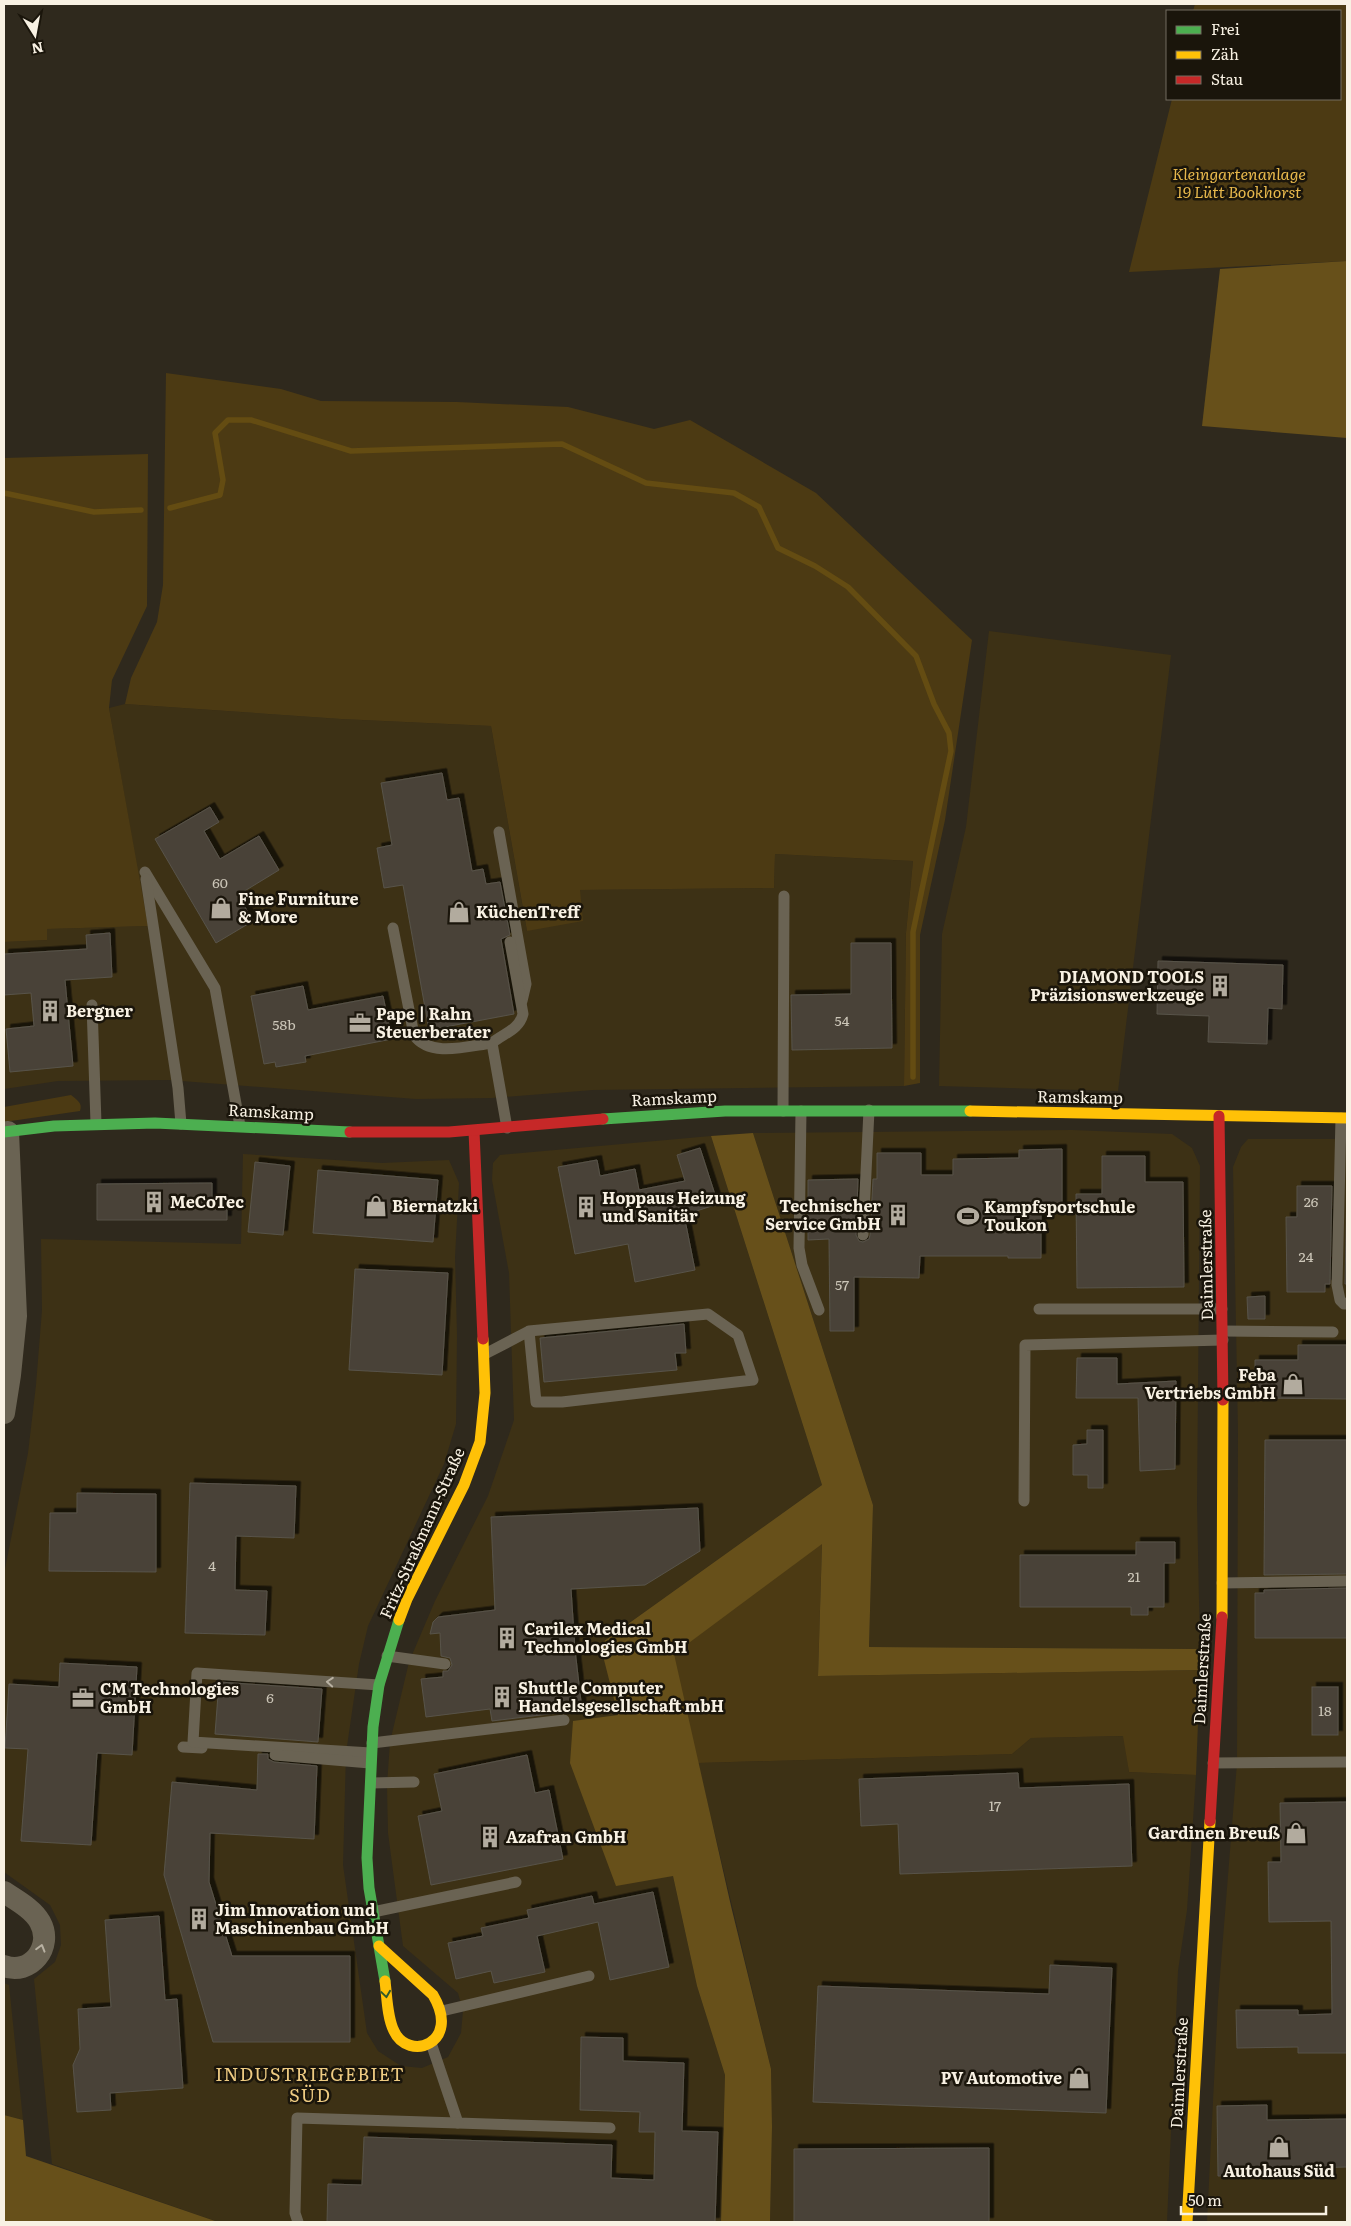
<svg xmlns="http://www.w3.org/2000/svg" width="1351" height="2226" font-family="Literata,serif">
  <defs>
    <filter id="shadow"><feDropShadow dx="4.5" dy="-4.5" stdDeviation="0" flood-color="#0009"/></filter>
  </defs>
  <rect width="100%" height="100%" fill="#2f291d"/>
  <g fill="#3d3115">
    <path d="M989,631l182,24 -53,436 -179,-5 3,-152 24,-107z"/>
    <path d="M125,704l216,15 150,7 36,205 53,-41 194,-2 1,-34 138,7 -7,72 -2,153 -311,4 -101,8 -76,1 -247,-19 -111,1 -54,8v-147l43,-2 -1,-11 101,-3 -38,-218z"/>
    <path d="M1072,1130l100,4 20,14 8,18 -3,337 3,146 -331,-2 4,-142 -120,-372z"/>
    <path d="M711,1136l111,349 -222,159 73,232 24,110 28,89 -4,147h-503l-166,-58 -18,-185 21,-17 6,-17 -1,-20 -10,-20 -46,-33v-298l24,-121 8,-68 6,-75 -1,-71 200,5 2,-90 139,9 67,-3 10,23 -4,74 2,78 -1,89 -12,40 -76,162 -9,38 -13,89 -3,112 24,168 11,18 23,15 21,2 26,-11 13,-24 2,-22 -5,-18 -55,-47 -15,-113 -1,-48 3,-43 19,-80 26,-61 53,-105 26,-76 -5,-147 -17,-93 1,-17 7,-8z"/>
    <path d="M1248,1139h99v1083h-140l11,-221 19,-238 1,-331 -5,-265 8,-20z"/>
    <path d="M1124,1736l5,36 67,3 -9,135 -9,61 -11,251h-397l2,-95 -1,-58 -73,-306 314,-9 19,-16z"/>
    <path d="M4,1983l5,2 14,135 -19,-5z"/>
  </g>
  <g fill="#4c3a13">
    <path d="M1195,4h152v257l-218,11 43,-173h168v-88h-147z"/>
    <path d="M166,373l115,16 40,12 136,1 111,5 86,22 36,-9 126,73 156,147 -27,180 -25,115v148l-16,3 2,-153 7,-72 -138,-7 -1,34 -194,2 3,31 -56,10 -36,-205 -150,-7 -216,-15 6,-26 26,-56 6,-37z"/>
    <path d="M148,454l-1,152 -35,74 -3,28 39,218 -101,3v11l-43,2v-484z"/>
    <path d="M71,1095c6,5 12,8 9,16l-76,11v-15z"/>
    <path d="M822,1543l-4,133 382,-6 -4,105 -67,-3 -6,-36 -92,2 -19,16 -314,9 -25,-109z"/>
  </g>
  <g fill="#67501a">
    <path d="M1347,261v177l-145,-12 18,-157z"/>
    <path d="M753,1133l120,372 -4,142 331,2v21l-382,6 4,-132 -148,110 57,252 40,163 1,58 -2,95h-49l4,-147 -28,-89 -24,-110 -57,10 -46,-123 3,-42 45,-6 -18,-71 222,-159 -111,-349z"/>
    <path d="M4,2115l19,5 3,36 192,66h-214z"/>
  </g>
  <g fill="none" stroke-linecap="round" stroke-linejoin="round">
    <g stroke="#644c12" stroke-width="5.5">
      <path d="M4,493l90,19 47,-2"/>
      <path d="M170,508l50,-13 3,-15 -8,-47 13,-13h23l100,31 211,-7 84,39 88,10 25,14 19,41 37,18 33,21 68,69 18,48 15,29 2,18 -38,181v145"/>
    </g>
  </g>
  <g fill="#494339" stroke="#585349" filter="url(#shadow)">
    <path d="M442,773l5,27 12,-2 13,73 11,-2 3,15 14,-2 10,53 -9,4 13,75 -85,16 -26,-145 -19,3 -7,-40 15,-3 -11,-62z"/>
    <path d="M210,807l9,15 -15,9 16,28 39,-23 20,34 -41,25 15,26 -37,22 -61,-104z"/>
    <path d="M110,933l2,44 -47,3 8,86 -63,6 -4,-43 28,-3 -3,-33 -27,2v-41l83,-5 -1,-14z"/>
    <path d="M851,943h40l1,105 -100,2 -1,-55 60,-1z"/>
    <path d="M1158,961l125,4 -1,44 -14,-1 -1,36 -59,-2 1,-26 -52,-2z"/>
    <path d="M303,986l5,24 75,-14 9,43 -87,17 1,6 -30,5 -1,-5 -11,2 -13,-68z"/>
    <path d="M700,1148l18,56 -34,11 11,55 -60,12 -7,-38 -53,10 -17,-87 39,-7 3,16 35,-7 4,21 46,-9 -8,-26z"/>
    <path d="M1062,1149v59h-21v50h-33v-2h-88l-1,22 -65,-1v54h-24l-1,-92 -21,1v-60l50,-1 -2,56 3,6 4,1 6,-3 1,-4 3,-56h4v-26h44v22h32v-16l66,-1v-8z"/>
    <path d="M1102,1156h43v26h38l1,105 -107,1 -1,-94h26z"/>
    <path d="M255,1162l35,4 -7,69 -35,-3z"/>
    <path d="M318,1170l120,10 -5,62 -120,-9z"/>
    <path d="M212,1183v22h15v15h-130v-36z"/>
    <path d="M1297,1186h35l-2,98h-5v8h-38l-1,-75h11z"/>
    <path d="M1347,1186v98h-2z"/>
    <path d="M355,1269l93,4 -6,102 -93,-5z"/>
    <path d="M1265,1296v23h-17l-1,-22z"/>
    <path d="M684,1324l2,29h-11l2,17 -133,12 -4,-44z"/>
    <path d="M1298,1345h49v54l-92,-1v-38h43z"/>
    <path d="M1077,1358h40v26l59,-3 -1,88 -35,2 -2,-73h-62z"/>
    <path d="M1087,1430h16v58h-15v-13h-15v-30l14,-1z"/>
    <path d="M1265,1440h82v134l-83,1z"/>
    <path d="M190,1483l106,3 -2,52 -58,-2 -1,54 32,1 -2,44 -80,-2z"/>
    <path d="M77,1493l79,1v78l-107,-1 1,-58h27z"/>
    <path d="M698,1508l2,43 -55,34 -74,4 4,61 7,60 -90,11 -2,-12 -64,8 -5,-38 22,-2v-6h5l4,-6 -2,-7 -9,-2 -1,-23 -10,1 3,-12 5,-5 57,-7 -4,-93z"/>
    <path d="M1136,1542h39v21h-11v44h-16v8h-17v-8h-111v-52h116z"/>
    <path d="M1347,1588v50h-92v-45h9v-3z"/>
    <path d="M60,1663l77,4 -5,88 -35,-2 -6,92 -70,-4 7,-92 -23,-1 4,-64 50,3z"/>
    <path d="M219,1682l103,7 -4,53 -103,-8z"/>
    <rect x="1312" y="1687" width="26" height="48"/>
    <path d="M258,1754h10v5l6,3 43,4 -3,73 -104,-6 -1,49 23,74h118v86h-137l-49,-167 8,-93 85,8z"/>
    <path d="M527,1755l8,38 14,-3 14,69 -132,26 -13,-69 24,-5 -8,-37z"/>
    <path d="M1018,1773l1,15 110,-4 3,82 -232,8 -2,-50 -37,2 -2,-47z"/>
    <path d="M1347,1802v251h-49v-6l-61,1 -1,-38h62v5l34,-1 -1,-93 -62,1 -1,-60h13l-1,-59z"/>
    <path d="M653,1892l16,75 -59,13 -12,-58 -61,14 8,36 -51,11 -3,-12 -35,8 -8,-36 35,-7 -2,-8 48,-10 -2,-8 65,-14 2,8z"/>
    <path d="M159,1916l6,84 12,-1 6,89 -73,5 1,17 -34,2 -4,-47 7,-16 -2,-40 33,-2 -6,-87z"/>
    <path d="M1050,1965l62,3 -6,145 -293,-11 5,-116 231,8z"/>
    <path d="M581,2037l42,1v23l61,2 -2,68 36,1 -3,90h-388l1,-38 34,1 2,-48 248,8 -1,33 43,2 1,-48h-16l1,-20 -60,-2z"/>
    <path d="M1267,2105v15l80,-1v48l-79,2v7h-50l-1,-70z"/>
    <path d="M989,2148v74h-195v-73z"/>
  </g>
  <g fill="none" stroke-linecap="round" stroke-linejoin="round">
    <g stroke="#6a6353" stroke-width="11">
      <path d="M499,832l27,152 -4,17"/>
      <path d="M145,872l70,116 25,138"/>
      <path d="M146,879l32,209 3,36"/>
      <path d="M393,928l21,107c16,23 54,11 78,8"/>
      <path d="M92,1005l4,118"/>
      <path d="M783,1111l1,-215"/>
      <path d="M801,1111l-2,137 3,17 17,45"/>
      <path d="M1341,1118l-4,167 3,15 4,4h3"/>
      <path d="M507,1128l-15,-85c12,-10 27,-13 31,-29l-13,-72"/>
      <path d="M863,1235l6,-125"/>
      <path d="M1039,1309h183"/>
      <path d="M1223,1331l110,1"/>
      <path d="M485,1354l44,-23 179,-17 30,21 15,45 -191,22h-26l-7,-71"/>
      <path d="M1024,1501l1,-156 198,-5"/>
      <path d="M1222,1583l125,-2"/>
      <path d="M387,1656l58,8"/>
      <path d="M372,1743l192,-23"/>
      <path d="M183,1747l19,1"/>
      <path d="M371,1753l-178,-11 4,-69 182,12"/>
      <path d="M275,1755l95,8"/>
      <path d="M1213,1763l134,-1"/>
      <path d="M371,1783l43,-1"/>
      <path d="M373,1912l143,-30"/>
      <path d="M442,2011l147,-35"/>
      <path d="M431,2043l27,80 152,5"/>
      <path d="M298,2222l-3,-9 2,-95 161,5"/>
    </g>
    <g stroke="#6a6353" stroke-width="22">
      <path d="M4,1413l6,-38 6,-59 -8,-184"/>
      <path d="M4,1892c12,8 29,17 36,30 14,25 -10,54 -36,44"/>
    </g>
    <g stroke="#4caf50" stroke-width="11">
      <path d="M603,1119l122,-8h245"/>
      <path d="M4,1132l50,-6 101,-3 195,9"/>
      <path d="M385,1981l-16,-93 -2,-30 6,-131 6,-42 20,-65"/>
    </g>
    <g stroke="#ffc107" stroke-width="11">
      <path d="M970,1111l377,7"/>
      <path d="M1222,1617l1,-217"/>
      <path d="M399,1620l8,-21 57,-114 16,-43 5,-49 -2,-54"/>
      <path d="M379,1946l54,49c29,49 -25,67 -39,36 -7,-14 -7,-35 -9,-50"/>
      <path d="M1187,2222l23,-401"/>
    </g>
    <g stroke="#c62828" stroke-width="11">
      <path d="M1219,1116l4,284"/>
      <path d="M474,1131l9,208"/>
      <path d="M350,1132h99l154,-13"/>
      <path d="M1210,1821l12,-204"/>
    </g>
  </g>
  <defs><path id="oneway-chevron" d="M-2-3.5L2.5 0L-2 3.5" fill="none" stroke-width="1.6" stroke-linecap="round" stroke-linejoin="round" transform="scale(1.25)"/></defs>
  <g stroke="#b8b1a2">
    <use href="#oneway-chevron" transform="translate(330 1682) rotate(-176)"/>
    <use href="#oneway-chevron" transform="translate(41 1948) rotate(-74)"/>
  </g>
  <use stroke="#305a2a" href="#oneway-chevron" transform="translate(386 1994) rotate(82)"/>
  <defs>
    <g id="shop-bare" transform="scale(1.725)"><path d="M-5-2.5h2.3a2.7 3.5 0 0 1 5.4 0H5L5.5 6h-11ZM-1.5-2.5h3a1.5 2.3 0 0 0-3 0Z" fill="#b2ab9e" stroke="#1a150b" stroke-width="2.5" paint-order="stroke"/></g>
    <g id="building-bare" transform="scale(1.725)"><path d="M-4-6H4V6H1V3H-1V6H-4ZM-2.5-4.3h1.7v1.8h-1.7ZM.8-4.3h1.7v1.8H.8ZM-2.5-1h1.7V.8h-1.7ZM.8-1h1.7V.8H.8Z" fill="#b2ab9e" stroke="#1a150b" stroke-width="2.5" paint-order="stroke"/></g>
    <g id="office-bare" transform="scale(1.725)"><path d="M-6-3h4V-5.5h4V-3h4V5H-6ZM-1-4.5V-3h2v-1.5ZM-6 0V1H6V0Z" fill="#b2ab9e" stroke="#1a150b" stroke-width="2.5" paint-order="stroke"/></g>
    <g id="stadium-bare" transform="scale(1.725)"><path d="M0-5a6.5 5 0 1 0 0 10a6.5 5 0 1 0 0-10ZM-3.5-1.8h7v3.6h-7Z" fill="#b2ab9e" stroke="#1a150b" stroke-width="2.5" paint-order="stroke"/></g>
  </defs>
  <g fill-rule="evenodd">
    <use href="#shop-bare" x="221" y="908"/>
    <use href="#shop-bare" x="459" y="912"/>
    <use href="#building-bare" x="1220" y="986"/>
    <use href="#building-bare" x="50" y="1011"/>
    <use href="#office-bare" x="360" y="1023"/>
    <use href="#building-bare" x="154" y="1202"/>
    <use href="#shop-bare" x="376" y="1206"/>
    <use href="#building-bare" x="586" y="1207"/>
    <use href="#building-bare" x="898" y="1215"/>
    <use href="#stadium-bare" x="968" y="1216"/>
    <use href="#shop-bare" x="1293" y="1384"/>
    <use href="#building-bare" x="507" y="1638"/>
    <use href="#building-bare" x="502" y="1697"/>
    <use href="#office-bare" x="83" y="1698"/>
    <use href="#shop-bare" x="1296" y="1833"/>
    <use href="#building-bare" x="490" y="1837"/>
    <use href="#building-bare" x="199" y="1919"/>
    <use href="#shop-bare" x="1079" y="2078"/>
    <use href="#shop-bare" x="1279" y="2147"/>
  </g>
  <g text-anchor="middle" stroke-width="5" stroke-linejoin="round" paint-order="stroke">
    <g font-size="14" fill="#ccc6b8">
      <text x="220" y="888">60</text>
      <text x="842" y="1026">54</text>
      <text x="284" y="1030">58b</text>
      <text x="1311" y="1207">26</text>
      <text x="1306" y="1262">24</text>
      <text x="842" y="1290">57</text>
      <text x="212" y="1571">4</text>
      <text x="1134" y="1582">21</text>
      <text x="270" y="1703">6</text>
      <text x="1325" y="1716">18</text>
      <text x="995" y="1811">17</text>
    </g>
    <g font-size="16" font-style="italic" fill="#e7b84c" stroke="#1a150b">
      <text x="1239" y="180">Kleingartenanlage<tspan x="1239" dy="18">19 Lütt Bookhorst</tspan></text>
    </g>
    <g font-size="16" font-weight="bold" fill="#f8f1e3" stroke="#1a150b" text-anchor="start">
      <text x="238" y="905">Fine Furniture<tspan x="238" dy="18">&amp; More</tspan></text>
      <text x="476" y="918">KüchenTreff</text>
      <text x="1204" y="983" text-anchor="end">DIAMOND TOOLS<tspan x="1204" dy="18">Präzisionswerkzeuge</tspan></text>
      <text x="66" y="1017">Bergner</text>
      <text x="376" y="1020">Pape | Rahn<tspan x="376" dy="18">Steuerberater</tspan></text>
      <text x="602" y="1204">Hoppaus Heizung<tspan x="602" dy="18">und Sanitär</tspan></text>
      <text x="170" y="1208">MeCoTec</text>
      <text x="392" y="1212">Biernatzki</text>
      <text x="881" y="1212" text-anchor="end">Technischer<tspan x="881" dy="18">Service GmbH</tspan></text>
      <text x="984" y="1213">Kampfsportschule<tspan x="984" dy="18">Toukon</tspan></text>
      <text x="1276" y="1381" text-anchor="end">Feba<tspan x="1276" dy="18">Vertriebs GmbH</tspan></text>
      <text x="524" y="1635">Carilex Medical<tspan x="524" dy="18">Technologies GmbH</tspan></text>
      <text x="518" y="1694">Shuttle Computer<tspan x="518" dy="18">Handelsgesellschaft mbH</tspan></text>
      <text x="100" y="1695">CM Technologies<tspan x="100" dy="18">GmbH</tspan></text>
      <text x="1280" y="1839" text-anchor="end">Gardinen Breuß</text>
      <text x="506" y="1843">Azafran GmbH</text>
      <text x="215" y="1916">Jim Innovation und<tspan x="215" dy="18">Maschinenbau GmbH</tspan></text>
      <text x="1062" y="2084" text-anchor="end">PV Automotive</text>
      <text x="1279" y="2177" text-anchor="middle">Autohaus Süd</text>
    </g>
    <g font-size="16" fill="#f8f1e3" stroke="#1a150b">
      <text transform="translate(1080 1097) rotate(1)" y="6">Ramskamp</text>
      <text transform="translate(674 1098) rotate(-3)" y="6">Ramskamp</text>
      <text transform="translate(271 1112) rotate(3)" y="6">Ramskamp</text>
      <text transform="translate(1206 1265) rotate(-91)" y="6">Daimlerstraße</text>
      <text transform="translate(422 1533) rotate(-66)" y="6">Fritz-Straßmann-Straße</text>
      <text transform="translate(1202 1669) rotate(-87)" y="6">Daimlerstraße</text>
      <text transform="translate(1179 2073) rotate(-87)" y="6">Daimlerstraße</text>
    </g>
    <g font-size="18" letter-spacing="1" fill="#eecb82" stroke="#1a150b">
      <text x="310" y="2081">INDUSTRIEGEBIET<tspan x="310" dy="21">SÜD</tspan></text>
    </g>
  </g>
  <rect width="1351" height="2226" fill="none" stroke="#f8f1e3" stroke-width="10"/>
  <rect x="1166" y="10" width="175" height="90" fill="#1a150b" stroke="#736d61"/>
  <rect x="1176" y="26" width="25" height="8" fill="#4caf50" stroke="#736d61"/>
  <text x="1211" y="35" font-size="15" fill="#f8f1e3">Frei</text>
  <rect x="1176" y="51" width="25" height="8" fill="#ffc107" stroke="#736d61"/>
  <text x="1211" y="60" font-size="15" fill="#f8f1e3">Zäh</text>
  <rect x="1176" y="76" width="25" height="8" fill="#c62828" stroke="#736d61"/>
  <text x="1211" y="85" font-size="15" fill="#f8f1e3">Stau</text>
  <g transform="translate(35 35) rotate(169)" stroke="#1a150b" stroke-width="4" paint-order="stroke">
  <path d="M0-4L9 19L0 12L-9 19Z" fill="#f8f1e3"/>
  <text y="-8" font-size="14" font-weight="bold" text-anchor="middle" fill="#f8f1e3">N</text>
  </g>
  <path d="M1181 2206v8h145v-8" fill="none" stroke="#f8f1e3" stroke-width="2.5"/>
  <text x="1188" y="2206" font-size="15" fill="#f8f1e3" stroke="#1a150b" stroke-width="4" paint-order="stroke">50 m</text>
</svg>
